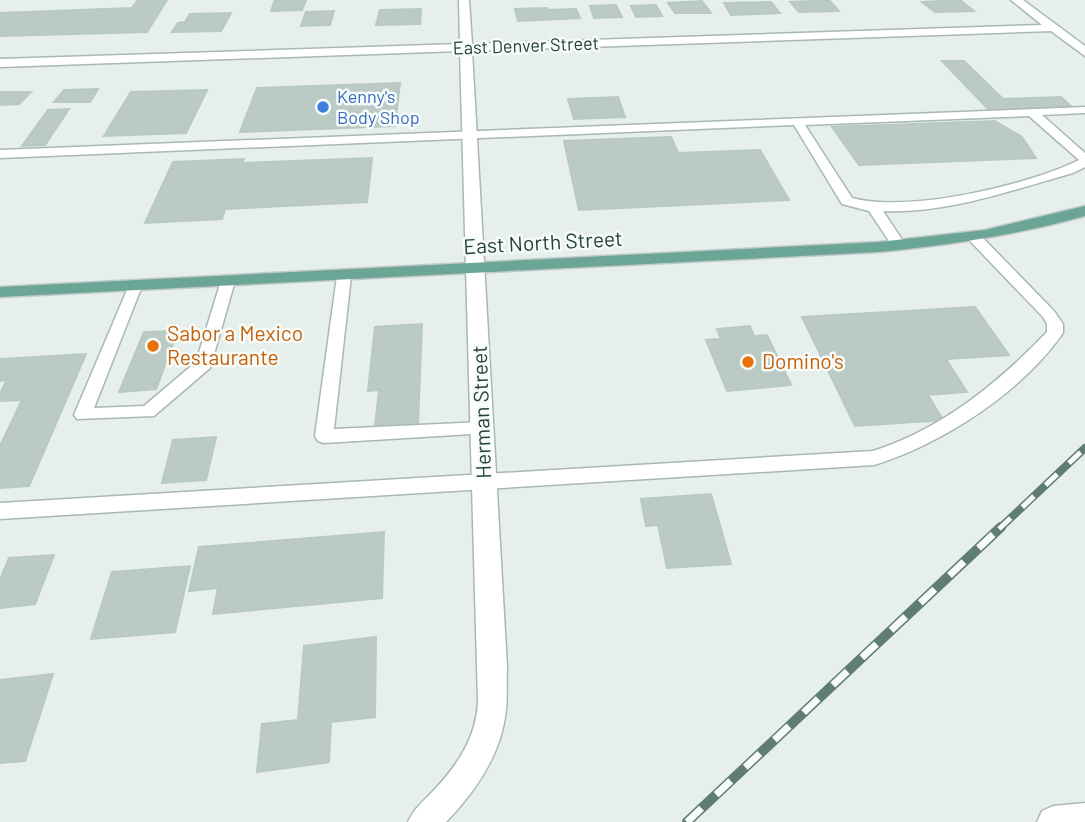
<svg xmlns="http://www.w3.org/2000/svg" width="1085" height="822" font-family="Barlow,sans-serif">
  <rect width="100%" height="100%" fill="#e6efeb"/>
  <g fill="#bbcac4" stroke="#b8c9c2" stroke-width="2">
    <path d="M167,0l-20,32 -147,4v-23l132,-5 5,-7z"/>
    <path d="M275,0h31l-4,10 -31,1z"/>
    <path d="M829,0l10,11 -40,1 -9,-10z"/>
    <path d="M960,0l14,11 -39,1 -13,-10z"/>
    <path d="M702,1l9,12h-36l-7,-10z"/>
    <path d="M771,2l9,11 -49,2 -7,-12z"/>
    <path d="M616,5l6,12 -28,1 -4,-12z"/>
    <path d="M656,5l6,11 -26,1 -5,-11z"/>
    <path d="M547,8v2l29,-1 4,9 -62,3 -3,-12z"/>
    <path d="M421,9l-1,15 -44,1 4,-15z"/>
    <path d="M334,11l-4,14 -29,1 5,-14z"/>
    <path d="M231,13l-10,18 -49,1 6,-9 7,-1 5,-8z"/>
    <path d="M942,61h22l39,38 58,-2 13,12 -84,2z"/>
    <path d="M400,83l-5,43 -155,6 17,-44z"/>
    <path d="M98,89l-8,13h-36l10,-12z"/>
    <path d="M207,90l-21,43 -82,3 27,-44z"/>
    <path d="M0,92h31l-12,12 -19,1z"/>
    <path d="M618,97l7,20 -51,2 -6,-20z"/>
    <path d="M69,109l-24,36 -23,1 26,-36z"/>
    <path d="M995,121l27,16 14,21 -177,7 -27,-38z"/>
    <path d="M671,137l7,16 82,-3 29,50 -210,10 -15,-69z"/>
    <path d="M372,158l-5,44 -142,7 -3,10 -77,4 28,-61 71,-3 -2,4z"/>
    <path d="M975,307l34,48 -63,4 21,33 -39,3 15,25 -88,6 -53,-109z"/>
    <path d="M422,324l-4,100 -43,2 4,-36 -11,1 7,-64z"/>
    <path d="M750,326l4,10 13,-1 24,50 -64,6 -21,-51 15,-1 -4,-10z"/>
    <path d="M178,331l-22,58 -37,3 25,-60z"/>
    <path d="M86,354l-57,132 -29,2v-42l22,-46 -22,1v-8l7,-13 -7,1v-22z"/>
    <path d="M216,437l-10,43 -44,3 11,-43z"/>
    <path d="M711,494l20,70 -64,4 -9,-43 -12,1 -5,-27z"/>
    <path d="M384,532l-2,66 -169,16 5,-26 -29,3 10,-44z"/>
    <path d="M54,555l-19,49 -35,4v-28l9,-22z"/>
    <path d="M190,566l-15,66 -84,7 21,-67z"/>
    <path d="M376,637l-1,80 -44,5 -2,40 -72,10 5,-48 36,-4 6,-74z"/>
    <path d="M53,674l-28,87 -25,2v-83z"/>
  </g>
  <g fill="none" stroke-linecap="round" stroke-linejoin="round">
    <g stroke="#a8b8b2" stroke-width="3">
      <g id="service">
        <path d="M1085,107v6l-43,2 43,38v14l-12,6c-61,17 -126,41 -190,38l22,33 -7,4 -5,-1 -24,-36 -27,-7 -48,-79 -794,33v-8zM1029,116l50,44c-53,26 -170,53 -227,38l-47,-73z"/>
        <path d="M975,234l5,1 74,76 9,13v9c-41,59 -121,111 -189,132l-874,54v-16l873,-52c70,-23 124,-67 174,-119v-8l-4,-7 -73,-76v-6z"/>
        <path d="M344,272l7,4 -17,153 148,-7 6,1 3,5 -3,5 -164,10 -6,-2 -3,-5 22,-160z"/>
        <path d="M228,277l7,4 -25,87 -56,48 -77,3 -3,-4 56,-132 5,-1 7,4 -48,122 50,-2 52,-44 25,-81z"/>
      </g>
    </g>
    <g stroke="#a8b8b2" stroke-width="3">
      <g id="minor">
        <path d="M459,0h10l3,44 570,-19 -31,-25h12l62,46v10l-34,-25 -579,20 35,616c-1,17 1,34 -2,50 -6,41 -31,76 -59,105h-38c6,-14 17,-22 28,-34 23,-25 40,-51 42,-86l-18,-651 -460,16v-8l460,-15z"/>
        <path d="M1085,803v19h-48l5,-11 11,-5z"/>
      </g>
    </g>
    <g stroke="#c2cac8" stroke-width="3">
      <path id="primary" d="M1085,206v10c-68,19 -136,29 -206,36l-879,45v-10l879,-45 106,-12z"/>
    </g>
    <use href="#service" fill="#fff" fill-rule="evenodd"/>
    <use href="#minor" fill="#fff" fill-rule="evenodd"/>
    <use href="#primary" fill="#6aa596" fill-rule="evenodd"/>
    <g stroke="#5f7d75" stroke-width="8">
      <path id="rail-far1" d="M999,529l86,-81"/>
    </g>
    <g stroke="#5f7d75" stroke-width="10">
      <path id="rail" d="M687,822l314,-295"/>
    </g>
    <use href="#rail-far1" stroke="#f7fbf9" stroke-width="5" stroke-dasharray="16" stroke-linecap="butt"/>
    <use href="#rail" stroke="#f7fbf9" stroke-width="7" stroke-dasharray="20" stroke-linecap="butt"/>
  </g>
  <circle fill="#3f7fe0" stroke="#f7fbf9" stroke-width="2.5" cx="323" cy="107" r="7"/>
  <g fill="#e8710a" stroke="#f7fbf9" stroke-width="2.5">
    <circle cx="153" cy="346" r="7"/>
    <circle cx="748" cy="362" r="7"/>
  </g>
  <g text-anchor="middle" stroke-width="5" stroke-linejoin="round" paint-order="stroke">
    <g font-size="18" fill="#24423a" stroke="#f7fbf9">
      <text transform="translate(526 46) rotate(-2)" y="6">East Denver Street</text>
    </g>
    <g font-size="18" fill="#366cbe" stroke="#f7fbf9" text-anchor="start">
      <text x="337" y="103">Kenny's<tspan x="337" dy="21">Body Shop</tspan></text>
    </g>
    <g font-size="21" fill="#24423a" stroke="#f7fbf9">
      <text transform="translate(543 243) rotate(-3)" y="7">East North Street</text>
      <text transform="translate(482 412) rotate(-92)" y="7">Herman Street</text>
    </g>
    <g font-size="21" fill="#c56008" stroke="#f7fbf9" text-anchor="start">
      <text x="167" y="341">Sabor a Mexico<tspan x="167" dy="24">Restaurante</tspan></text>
      <text x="762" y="369">Domino's</text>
    </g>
  </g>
</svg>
